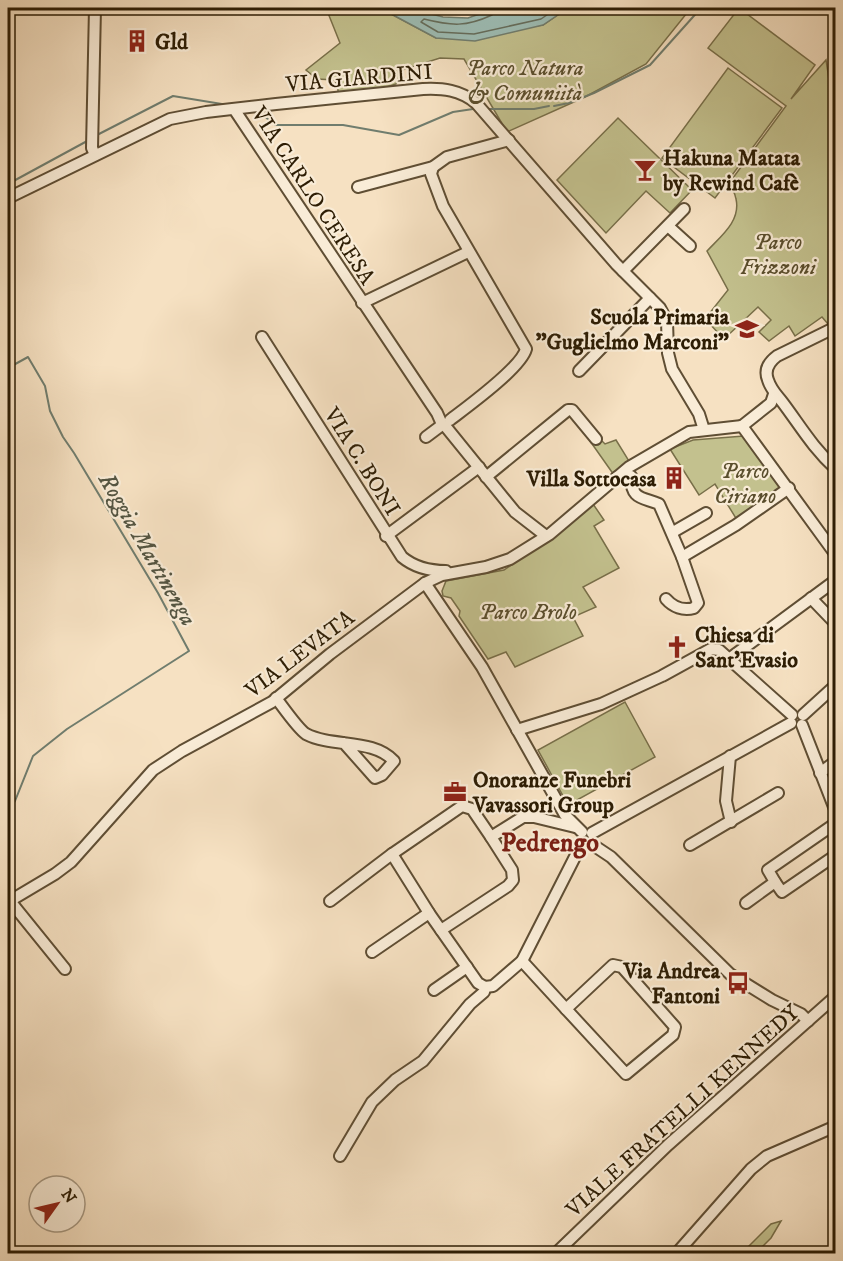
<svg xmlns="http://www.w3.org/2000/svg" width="843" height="1261" font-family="'IM FELL DW Pica',serif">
  <rect width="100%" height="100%" fill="#f6e1c2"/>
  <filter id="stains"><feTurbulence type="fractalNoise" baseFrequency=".00333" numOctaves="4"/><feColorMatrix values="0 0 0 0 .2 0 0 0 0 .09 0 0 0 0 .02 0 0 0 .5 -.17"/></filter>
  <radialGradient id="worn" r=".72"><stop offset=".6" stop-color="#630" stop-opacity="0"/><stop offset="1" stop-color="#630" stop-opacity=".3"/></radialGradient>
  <g fill="#c3c18e" stroke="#786f49" stroke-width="1.5">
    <path d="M326,8h54l56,30 107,-13 25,-17h123l-45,56 -61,33 -78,35 -43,-73 -24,-1 -38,12 -6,14 -16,5 -41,5 -4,-14 -18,-1 -11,-9 34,-27z"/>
    <path d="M739,8l76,57 -24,34 35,-39 10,65 -1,194 -7,5 -6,-7 -27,19 -6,-10 -20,15 -10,-9 12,-12 -13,-13 -34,32 -19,-20 23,-29 -21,-39c14,-15 34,-30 29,-52 -1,-7 -5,-11 -6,-17l56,-76 -78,-58z"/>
    <path d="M728,68l54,40 -67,90 -53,-40z"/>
    <path d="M618,118l74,72 -22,23 -24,-22 -40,42 -49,-53z"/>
    <path d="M744,436l39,52 -46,32 -22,-36 -16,11 -29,-46 23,-9z"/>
    <path d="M598,437l7,7 11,-4 13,21 -15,14 -24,-34z"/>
    <path d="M593,504l11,16 -10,6 25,42 -36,19 13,20 -23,10 10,19 -68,31 -9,-15 -18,7 -29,-43 1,-5 -9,-13 -8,-2 -1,-5 4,-10 58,-11 58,-39z"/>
    <path d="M625,702l30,55 -87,48 -30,-55z"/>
    <path d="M781,1221l-10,17 -15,15h-14l29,-29z"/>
  </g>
  <path fill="#9dbdb5" stroke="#707d6e" stroke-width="1.5" d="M380,8h28l35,9 25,1 29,-10h71l-25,17 -68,16 -39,-3z"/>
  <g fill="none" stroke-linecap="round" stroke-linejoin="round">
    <path stroke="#656d5c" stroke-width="1.5" d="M495,8l-3,7c-26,12 -40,11 -68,4l-3,3 17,10 36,2 67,-15 16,-11"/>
    <g stroke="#707d6e" stroke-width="2">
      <path d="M554,106l15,-3 25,-10 56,-28 51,-57"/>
      <path d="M488,109h46l15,-3"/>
      <path d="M260,110l3,5 12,10h68l56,10 54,-23 20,-3"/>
      <path d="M97,135l76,-39 55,9"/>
      <path d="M8,184l81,-44"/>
      <path d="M8,368l20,-11 17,29 5,25 13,26 11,16 84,140 31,58 -122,78 -34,27 -18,45 -7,11"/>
    </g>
    <g stroke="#5f4e34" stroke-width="14">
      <g id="minor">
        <path d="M95,8l-3,140 3,7"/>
        <path d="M234,109l203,304 4,9"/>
        <path d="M433,167l-2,7 12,32 83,143c-5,19 -59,58 -76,71"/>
        <path d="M358,187l75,-20 14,-10 62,-17"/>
        <path d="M8,198l162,-79 36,-7 70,-8 147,-15c20,-1 37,1 53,14l140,161 44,44 7,13 1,32 4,16 27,45 5,16"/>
        <path d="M668,226l22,20"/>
        <path d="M623,271l61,-62"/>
        <path d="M362,303l106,-51"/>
        <path d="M836,327l-59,29c-8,6 -13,14 -9,24 3,10 9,15 15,23 18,24 30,45 53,66"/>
        <path d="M262,337l140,220c12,10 29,14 44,14"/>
        <path d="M579,371l71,-73"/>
        <path d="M742,426l94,129"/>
        <path d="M742,426l29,-23 3,-9"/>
        <path d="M446,427l69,85 31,24"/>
        <path d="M426,437l16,-12"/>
        <path d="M486,477l82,-67h4l24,29"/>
        <path d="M617,477l14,-1c0,24 11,21 28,28l23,53 16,46 -4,5c-11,3 -21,-1 -28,-9"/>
        <path d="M673,532l33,-19"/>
        <path d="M386,536l93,-69"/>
        <path d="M682,557l54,-32 53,-37"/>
        <path d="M425,583l57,84 83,148 17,17"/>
        <path d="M811,598l25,26"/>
        <path d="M729,659l107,-79"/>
        <path d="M276,698c7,9 22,31 30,36 27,14 67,4 88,27l-12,14 -7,3 -31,-35"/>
        <path d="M803,715l33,-30"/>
        <path d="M802,725l34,87"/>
        <path d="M517,730l84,-26 61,-28 49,-27 8,1 73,65"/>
        <path d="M730,756l-4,45 5,21"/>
        <path d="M820,773l16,-12"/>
        <path d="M592,833l199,-110"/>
        <path d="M590,843l21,14 119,117 42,26 29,14 7,7"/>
        <path d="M690,845l88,-52"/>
        <path d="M392,854l70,-48 10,3 19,28"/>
        <path d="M775,882l7,10 54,-37"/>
        <path d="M10,901l55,68"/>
        <path d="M330,901l62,-47 37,59 49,70 7,4"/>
        <path d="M8,902l47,-28 16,-12 82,-92 29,-19 90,-49 58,-48 95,-71 17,-8 44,-8 24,-8 40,-25 79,-67 60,-35 53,-6"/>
        <path d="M746,903l29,-21 -7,-12 68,-47"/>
        <path d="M441,930l67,-44 5,-6 -1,-10 -21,-33 32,-20h11l41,10"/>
        <path d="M372,952l57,-39"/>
        <path d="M522,961l44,48"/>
        <path d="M613,965l9,2 53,60 -2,8 -47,39 -60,-65z"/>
        <path d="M485,987l8,-1 29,-25 60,-118"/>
        <path d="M434,990l33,-23"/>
        <path d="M340,1156l32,-54 23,-22 28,-19 47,-57 14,-12 1,-5"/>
        <path d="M555,1254l113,-109 168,-149"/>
        <path d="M676,1254l75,-85 16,-13 69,-30"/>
      </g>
    </g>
    <use href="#minor" stroke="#f9ecd7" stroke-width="10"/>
  </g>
  <defs>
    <g id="building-bare" transform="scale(1.8)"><path d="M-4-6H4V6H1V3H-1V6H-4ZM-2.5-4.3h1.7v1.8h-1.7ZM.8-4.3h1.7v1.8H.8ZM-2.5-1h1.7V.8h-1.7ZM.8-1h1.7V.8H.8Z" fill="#8f2418" stroke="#f9ecd7" stroke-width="2.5" paint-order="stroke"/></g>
    <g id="bar-bare" transform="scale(1.8)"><path d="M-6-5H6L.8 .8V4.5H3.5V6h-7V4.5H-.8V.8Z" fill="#8f2418" stroke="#f9ecd7" stroke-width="2.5" paint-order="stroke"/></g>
    <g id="school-bare" transform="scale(1.8)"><path d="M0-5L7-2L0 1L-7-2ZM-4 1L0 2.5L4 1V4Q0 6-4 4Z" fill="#8f2418" stroke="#f9ecd7" stroke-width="2.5" paint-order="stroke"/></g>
    <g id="church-bare" transform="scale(1.8)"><path d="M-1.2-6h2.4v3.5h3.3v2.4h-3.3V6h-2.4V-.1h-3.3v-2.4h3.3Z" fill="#8f2418" stroke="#f9ecd7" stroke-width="2.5" paint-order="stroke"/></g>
    <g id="office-bare" transform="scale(1.8)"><path d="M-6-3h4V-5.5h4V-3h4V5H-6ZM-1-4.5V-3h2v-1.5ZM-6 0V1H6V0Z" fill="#8f2418" stroke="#f9ecd7" stroke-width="2.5" paint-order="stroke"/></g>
    <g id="bus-bare" transform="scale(1.8)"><path d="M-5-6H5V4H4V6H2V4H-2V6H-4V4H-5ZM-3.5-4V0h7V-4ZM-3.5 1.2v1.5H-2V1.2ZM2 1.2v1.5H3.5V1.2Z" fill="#8f2418" stroke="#f9ecd7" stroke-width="2.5" paint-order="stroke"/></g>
  </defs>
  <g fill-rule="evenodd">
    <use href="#building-bare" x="137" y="41"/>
    <use href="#bar-bare" x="645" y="170"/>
    <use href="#school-bare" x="747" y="329"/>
    <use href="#building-bare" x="674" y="478"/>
    <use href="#church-bare" x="677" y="647"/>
    <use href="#office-bare" x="455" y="792"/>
    <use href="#bus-bare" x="738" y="983"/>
  </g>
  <g text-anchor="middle" stroke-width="4.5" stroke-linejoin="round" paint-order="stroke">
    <g font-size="22" font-weight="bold" fill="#2d1d04" stroke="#f9ecd7" text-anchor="start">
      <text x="155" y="49">Gld</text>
      <text x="663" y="165">Hakuna Matata<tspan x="663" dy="25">by Rewind Cafè</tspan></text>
      <text x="729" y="324" text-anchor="end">Scuola Primaria<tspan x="729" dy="25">"Guglielmo Marconi"</tspan></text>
      <text x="656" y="486" text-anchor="end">Villa Sottocasa</text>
      <text x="695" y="642">Chiesa di<tspan x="695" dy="25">Sant'Evasio</tspan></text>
      <text x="473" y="787">Onoranze Funebri<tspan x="473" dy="25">Vavassori Group</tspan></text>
      <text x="720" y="978" text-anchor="end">Via Andrea<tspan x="720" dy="25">Fantoni</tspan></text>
    </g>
    <g font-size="22" font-style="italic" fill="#5a4e2d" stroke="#f9ecd7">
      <text x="525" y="75">Parco Natura<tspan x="525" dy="25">&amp; Comuniità</tspan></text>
      <text x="778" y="249">Parco<tspan x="778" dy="25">Frizzoni</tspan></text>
      <text x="745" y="478">Parco<tspan x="745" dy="25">Ciriano</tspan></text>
      <text x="528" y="619">Parco Brolo</text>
    </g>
    <g font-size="22" fill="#2d1d04" stroke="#f9ecd7">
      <text transform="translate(359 77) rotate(-5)" y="8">VIA GIARDINI</text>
      <text transform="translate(314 195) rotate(57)" y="8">VIA CARLO CERESA</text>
      <text transform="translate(363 461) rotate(58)" y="8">VIA C. BONI</text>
      <text transform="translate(299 653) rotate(-37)" y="8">VIA LEVATA</text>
      <text transform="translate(682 1110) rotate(-42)" y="8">VIALE FRATELLI KENNEDY</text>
    </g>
    <g font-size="24" font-style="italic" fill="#545542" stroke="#f9ecd7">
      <text transform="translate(148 549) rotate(60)" y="8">Roggia Martinenga</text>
    </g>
    <g font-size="26" font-weight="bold" fill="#7a1f14" stroke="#f9ecd7">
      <text x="550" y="851">Pedrengo</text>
    </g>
  </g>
  <rect width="843" height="1261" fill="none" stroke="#f6e1c2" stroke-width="30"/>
  <rect x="9" y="9" width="825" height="1243" fill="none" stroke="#2d1d04" stroke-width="3"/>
  <rect x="15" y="15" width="813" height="1231" fill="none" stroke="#2d1d04" stroke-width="1.5"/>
  <g transform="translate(57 1204) rotate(56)"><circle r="28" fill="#f9ecd7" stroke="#a79983" stroke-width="1.5"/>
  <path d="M0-4.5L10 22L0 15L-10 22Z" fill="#8f2418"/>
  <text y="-9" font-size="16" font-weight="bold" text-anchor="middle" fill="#2d1d04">N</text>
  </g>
  <rect width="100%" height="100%" filter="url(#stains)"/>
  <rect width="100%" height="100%" fill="url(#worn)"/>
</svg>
